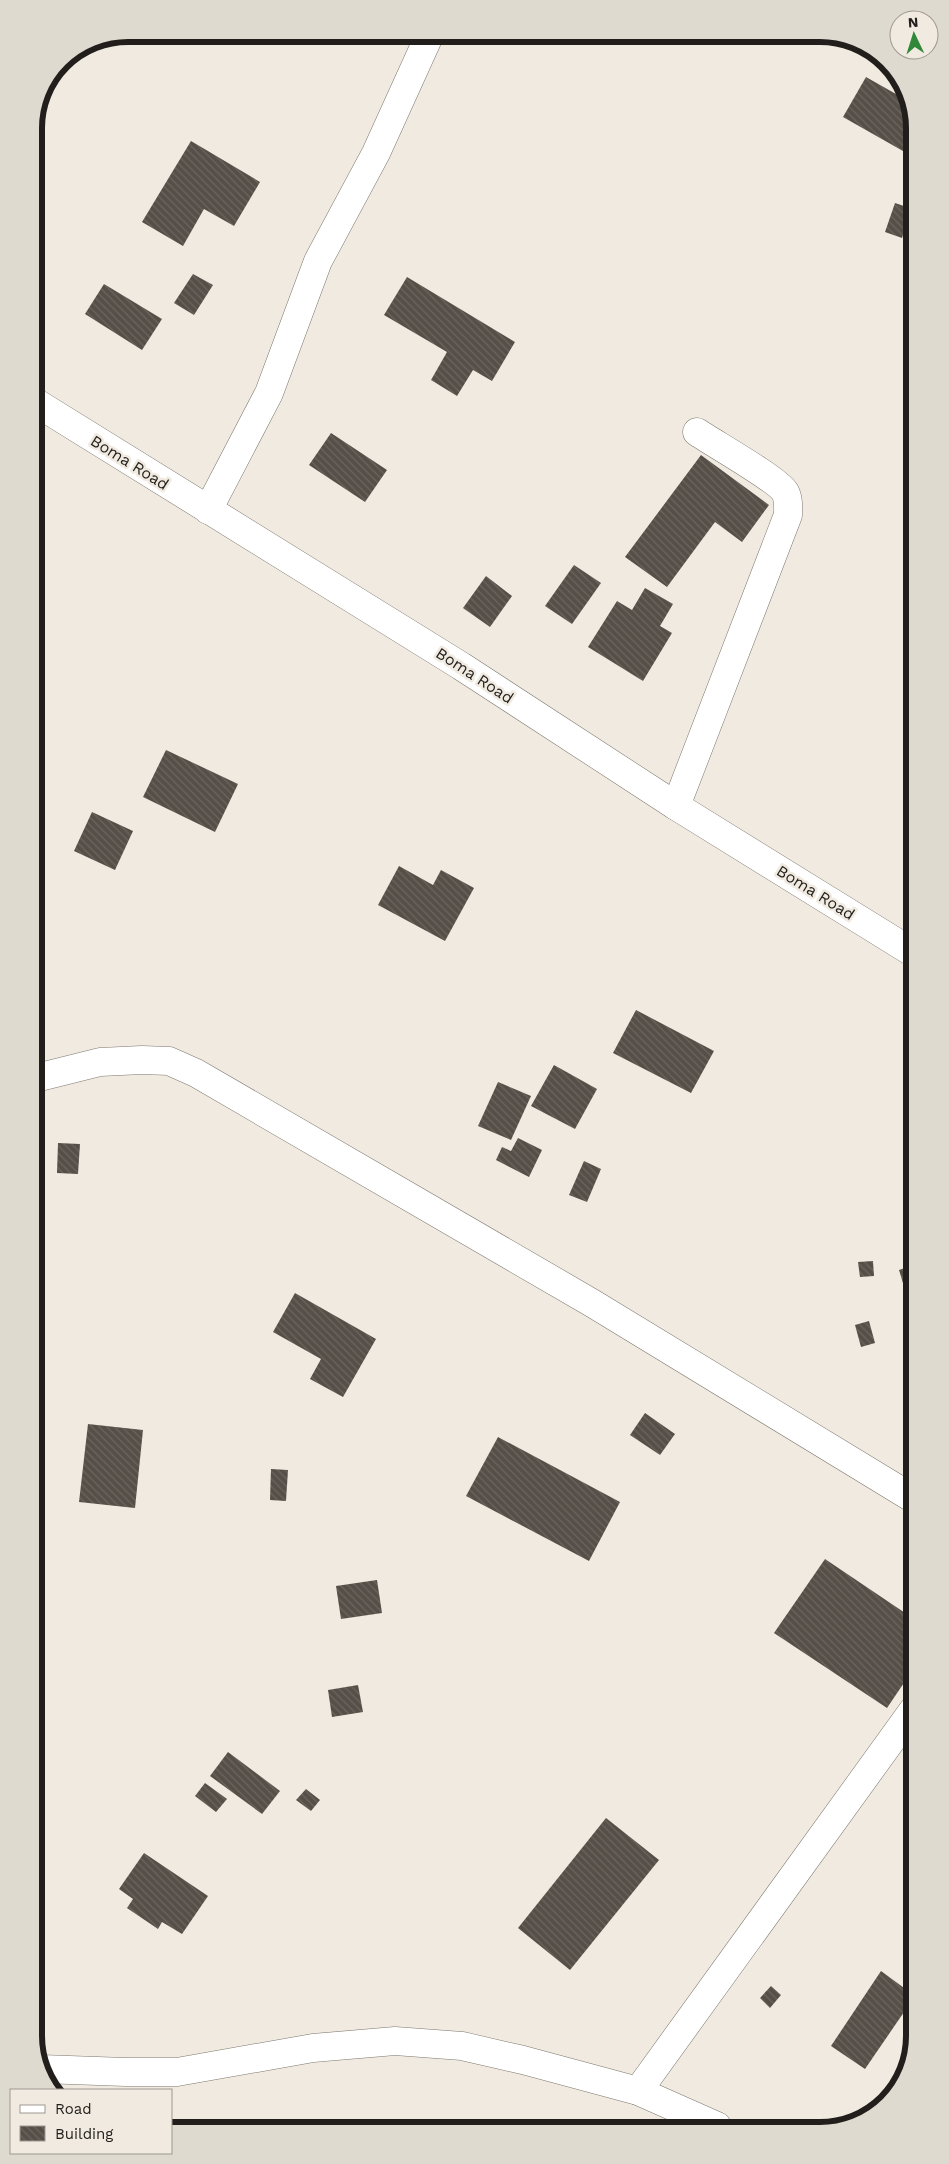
<svg xmlns="http://www.w3.org/2000/svg" width="949" height="2164" font-family="'Work Sans',sans-serif">
  <defs>
    <pattern id="building-back-hatch" width="6" height="6" patternUnits="userSpaceOnUse" patternTransform="scale(1.25)"><rect width="6" height="6" fill="#554f48"/><path d="M-1 5l2 2M0 0l6 6M5-1l2 2" fill="none" stroke="#6a655f"/></pattern>
  </defs>
  <rect width="100%" height="100%" fill="#f0eae0"/>
  <g fill="url(#building-back-hatch)">
    <path d="M866,77l44,25v53l-67,-38z"/>
    <path d="M191,141l69,41 -26,44 -30,-17 -21,37 -41,-24z"/>
    <path d="M895,203l15,5v7l-8,23 -17,-6z"/>
    <path d="M193,274l20,11 -19,30 -20,-12z"/>
    <path d="M407,277l108,65 -23,39 -19,-11 -16,26 -26,-16 16,-28 -63,-37z"/>
    <path d="M104,284l58,35 -20,31 -57,-36z"/>
    <path d="M331,433l56,37 -22,32 -56,-37z"/>
    <path d="M701,455l68,50 -27,37 -27,-20 -48,65 -42,-30z"/>
    <path d="M574,565l27,18 -29,41 -27,-18z"/>
    <path d="M486,576l26,20 -22,31 -27,-19z"/>
    <path d="M645,588l28,16 -13,22 12,7 -29,48 -55,-34 29,-46 15,9z"/>
    <path d="M912,635v15l-7,-4z"/>
    <path d="M166,750l72,34 -23,48 -72,-35z"/>
    <path d="M92,812l41,19 -18,39 -41,-19z"/>
    <path d="M399,866l34,19 8,-15 33,18 -29,53 -67,-36z"/>
    <path d="M636,1010l78,41 -23,42 -78,-40z"/>
    <path d="M554,1065l43,24 -22,40 -44,-23z"/>
    <path d="M498,1082l33,14 -20,44 -33,-14z"/>
    <path d="M518,1138l24,12 -13,27 -33,-17 6,-13 9,4z"/>
    <path d="M58,1143l22,1 -2,30 -21,-1z"/>
    <path d="M584,1161l17,8 -14,33 -18,-7z"/>
    <path d="M873,1261l1,15 -14,1 -2,-15z"/>
    <path d="M913,1265v37l-4,1 -10,-33z"/>
    <path d="M295,1293l81,46 -33,58 -33,-18 11,-20 -48,-27z"/>
    <path d="M869,1321l6,22 -14,4 -6,-22z"/>
    <path d="M645,1413l30,21 -15,21 -30,-20z"/>
    <path d="M88,1424l55,6 -8,78 -56,-6z"/>
    <path d="M498,1437l122,65 -31,59 -123,-65z"/>
    <path d="M271,1469l17,1 -2,31 -16,-1z"/>
    <path d="M825,1559l89,60v49l-27,40 -113,-75z"/>
    <path d="M377,1580l5,33 -41,6 -5,-33z"/>
    <path d="M358,1685l5,27 -31,5 -4,-27z"/>
    <path d="M228,1752l52,39 -18,23 -52,-38z"/>
    <path d="M205,1783l22,16 -11,13 -21,-16z"/>
    <path d="M306,1789l14,11 -9,11 -15,-11z"/>
    <path d="M606,1818l53,42 -89,110 -52,-42z"/>
    <path d="M144,1853l64,43 -26,38 -20,-12 -4,7 -31,-21 6,-9 -14,-10z"/>
    <path d="M881,1971l34,25 -50,73 -34,-23z"/>
    <path d="M771,1986l10,9 -11,13 -10,-10z"/>
  </g>
  <g fill="none" stroke-linecap="round" stroke-linejoin="round">
    <g stroke="#7e786f" stroke-width="29">
      <g id="minor">
        <path d="M35,402l426,264 215,140 236,146"/>
        <path d="M208,510l61,-117 49,-132 58,-108 54,-119"/>
        <path d="M676,806l112,-291c0,-7 1,-16 -3,-23 -8,-13 -72,-49 -88,-60"/>
        <path d="M36,1078l64,-16 42,-2 27,1 27,12 396,230 322,196"/>
        <path d="M41,2069l85,3h51l136,-24 82,-7 67,5 61,14 115,31 79,35"/>
        <path d="M638,2091l276,-382"/>
      </g>
    </g>
    <use href="#minor" stroke="#fff" stroke-width="28"/>
  </g>
  <g text-anchor="middle" stroke-width="5" stroke-linejoin="round" paint-order="stroke">
    <g font-size="16" fill="#211e1b" stroke="#f0eae0">
      <text transform="translate(130 462) rotate(32)" y="6">Boma Road</text>
      <text transform="translate(475 675) rotate(33)" y="6">Boma Road</text>
      <text transform="translate(816 892) rotate(32)" y="6">Boma Road</text>
    </g>
  </g>
  <path d="M0 0H949V2164H0ZM128 42H820A86 86 0 0 1 906 128V2036A86 86 0 0 1 820 2122H128A86 86 0 0 1 42 2036V128A86 86 0 0 1 128 42Z" fill="#dfdad0" fill-rule="evenodd"/>
  <path fill="none" stroke="#211e1b" stroke-width="6" d="M128 42H820A86 86 0 0 1 906 128V2036A86 86 0 0 1 820 2122H128A86 86 0 0 1 42 2036V128A86 86 0 0 1 128 42Z"/>
  <rect x="10" y="2089" width="162" height="65" fill="#f0eae0" stroke="#9d9891"/>
  <rect x="20" y="2105" width="25" height="8" fill="#ffffff" stroke="#9d9891"/>
  <text x="55" y="2114" font-size="15" fill="#211e1b">Road</text>
  <rect x="20" y="2126" width="25" height="15" fill="url(#building-back-hatch)" stroke="#9d9891"/>
  <text x="55" y="2139" font-size="15" fill="#211e1b">Building</text>
  <g transform="translate(914 35) rotate(356)"><circle r="24" fill="#f0eae0" stroke="#9d9891"/>
  <path d="M0-4L9 19L0 12L-9 19Z" fill="#308838"/>
  <text y="-8" font-size="14" font-weight="bold" text-anchor="middle" fill="#211e1b">N</text>
  </g>
</svg>
